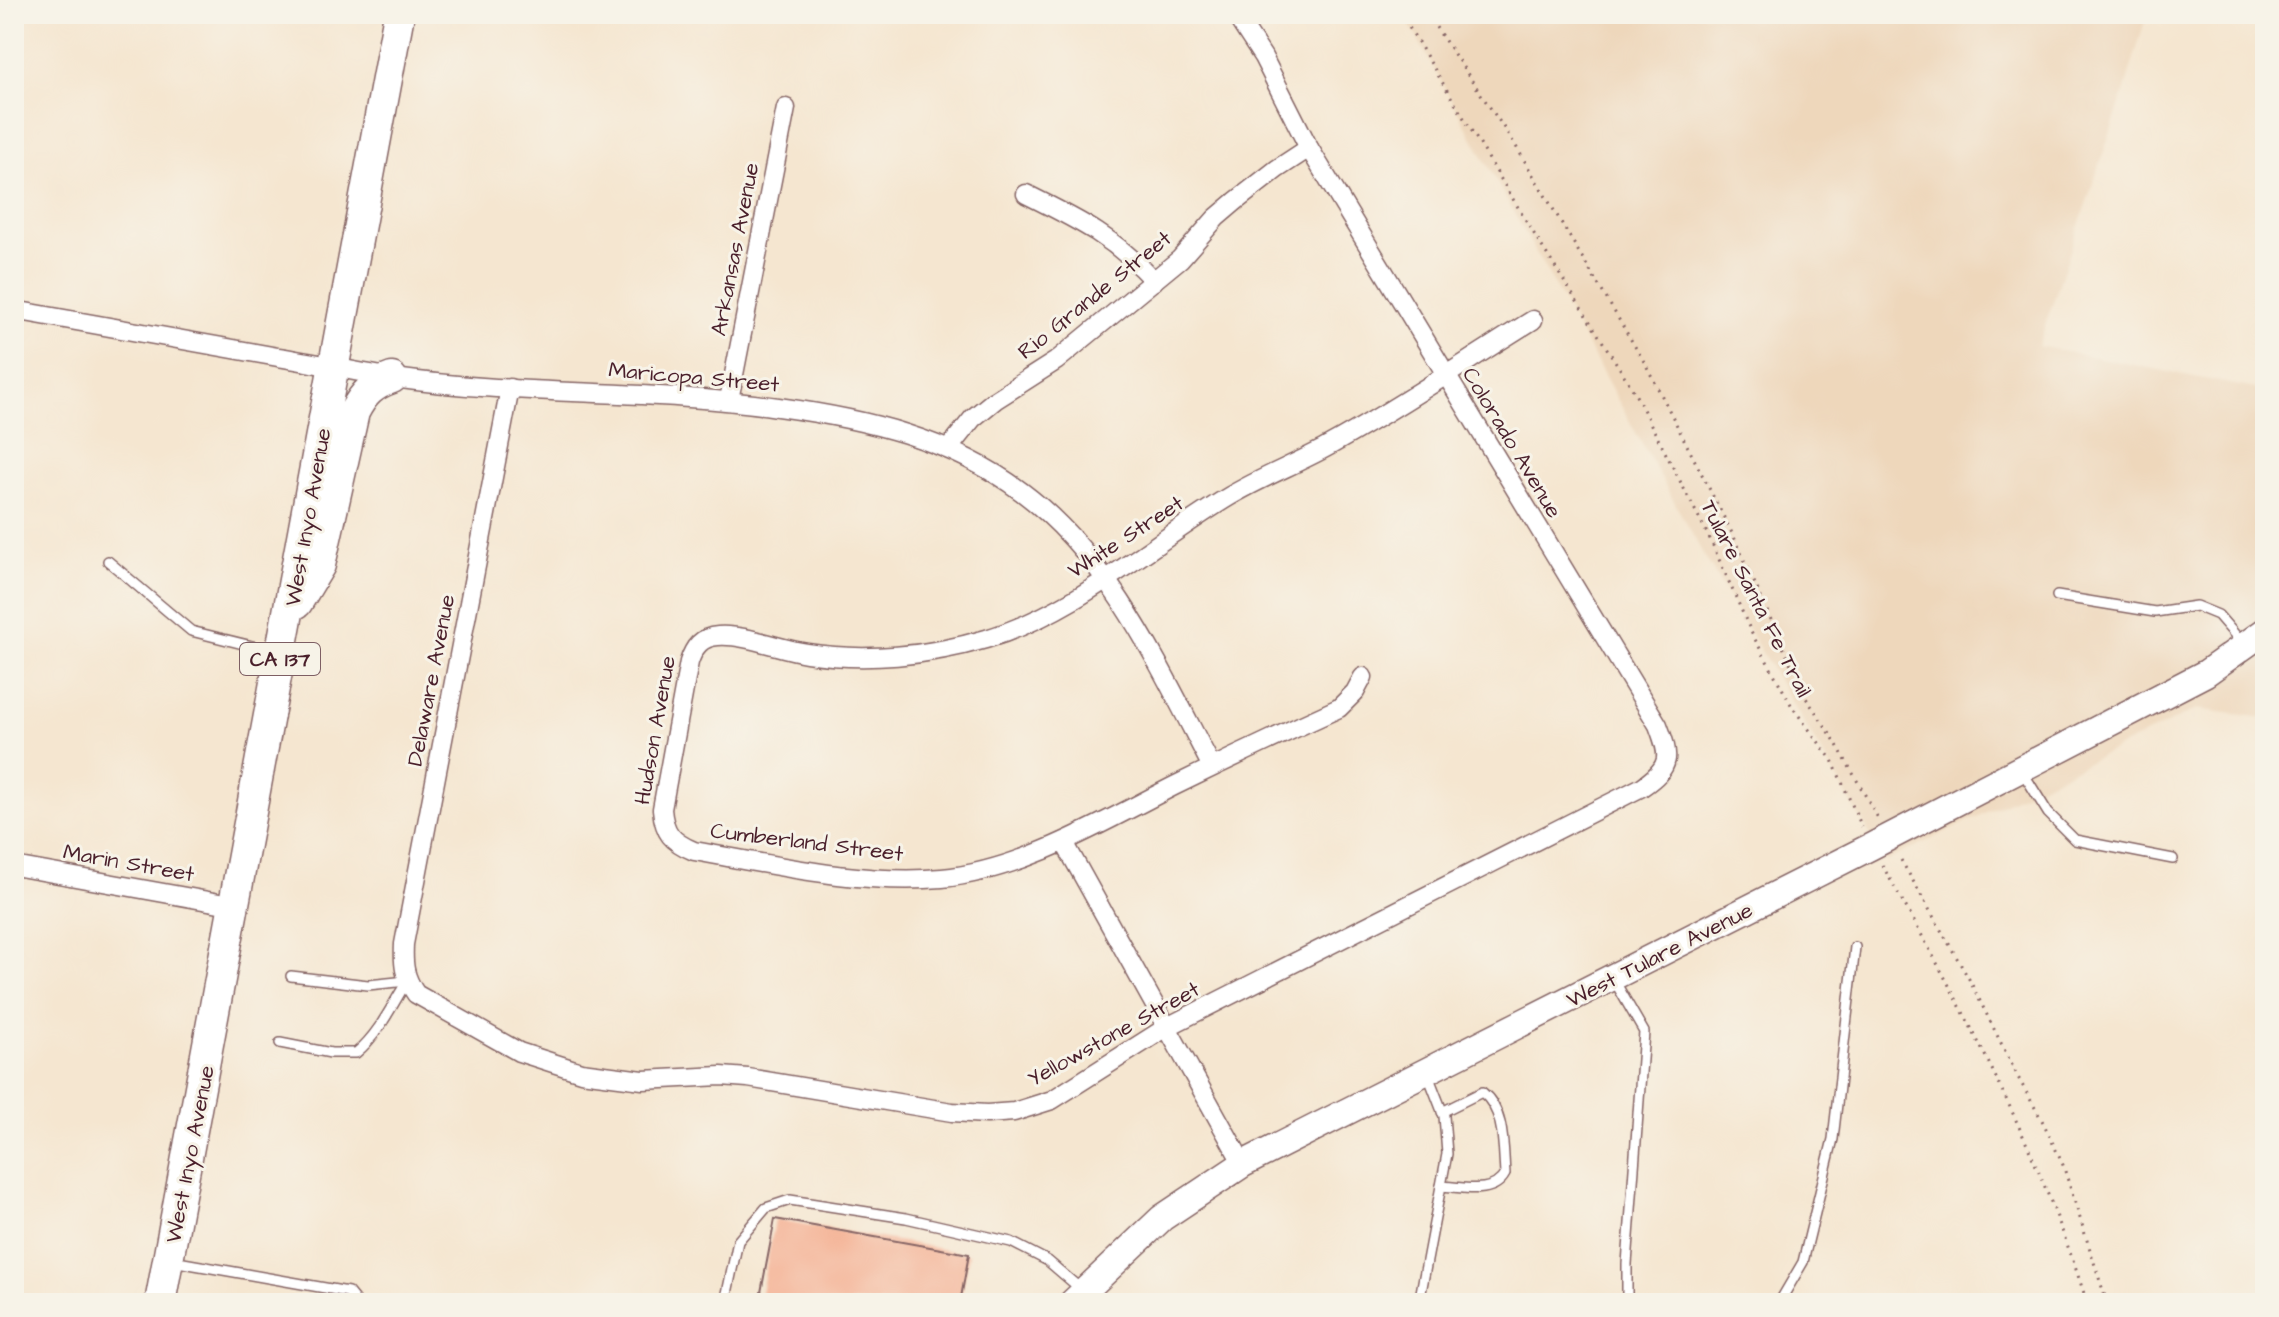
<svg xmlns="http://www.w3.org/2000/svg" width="2279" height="1317" font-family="'Architects Daughter',sans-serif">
  <rect width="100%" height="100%" fill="#f7f3e8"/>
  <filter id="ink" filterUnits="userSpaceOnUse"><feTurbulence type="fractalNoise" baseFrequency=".0125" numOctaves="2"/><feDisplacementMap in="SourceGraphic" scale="16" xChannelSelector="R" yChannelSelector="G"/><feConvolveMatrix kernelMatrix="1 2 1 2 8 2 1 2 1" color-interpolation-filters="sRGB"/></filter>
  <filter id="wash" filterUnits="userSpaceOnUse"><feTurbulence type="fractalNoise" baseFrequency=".006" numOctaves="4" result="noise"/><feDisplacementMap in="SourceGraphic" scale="32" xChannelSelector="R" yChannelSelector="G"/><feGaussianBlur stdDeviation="1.8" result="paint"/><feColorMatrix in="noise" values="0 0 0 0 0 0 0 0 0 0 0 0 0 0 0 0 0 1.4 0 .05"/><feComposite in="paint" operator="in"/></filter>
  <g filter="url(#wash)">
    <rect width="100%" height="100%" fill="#f5e6d0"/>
    <path fill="#eed7bb" d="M1404,14h726l16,3 -21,72 -87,257 227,45v327l-68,-9 -311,152 -185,-311z"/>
    <g id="blocks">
      <path fill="#f4ae90" d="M775,1219l194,35 -9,49h-201z"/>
    </g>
  </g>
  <g filter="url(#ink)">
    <use href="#blocks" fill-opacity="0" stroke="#866565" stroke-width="2"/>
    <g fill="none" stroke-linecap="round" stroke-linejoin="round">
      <g stroke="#866565" stroke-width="12">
        <g id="service">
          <path d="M108,561l83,70 85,21"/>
          <path d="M2057,596l98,16 41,-6 22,9 25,29"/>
          <path d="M2022,771l26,42 27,27 98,19"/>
          <path d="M291,976l77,9 39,-4"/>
          <path d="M1614,980l30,52 -17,232v39"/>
          <path d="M280,1043l51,10h25c22,-18 36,-47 51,-72"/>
          <path d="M1441,1186c22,1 52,10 64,-12 -2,-28 0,-64 -23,-82l-40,20"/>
          <path d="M172,1261l176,31 9,11"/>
          <path d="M725,1303l13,-62 28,-33 24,-8 116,18 105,24 37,19 35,30"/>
          <path d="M1419,1303l28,-149 -3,-38 -16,-41"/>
          <path d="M1779,1303l24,-41 30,-123 22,-192"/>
        </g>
      </g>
      <g stroke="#866565" stroke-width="21">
        <g id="minor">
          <path d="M1026,194c52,26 88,43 128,87"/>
          <path d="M14,310c88,15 176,31 264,47 39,6 77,15 116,21 127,18 256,11 384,29 87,12 172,31 244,85 90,67 139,178 190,275"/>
          <path d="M510,388l-106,556c-1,20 0,33 12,50l103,58 62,20 62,8 78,-4 27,2 204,34 35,2 27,-2 38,-12 115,-73 475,-240c30,-21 28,-30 16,-62l-349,-577 -46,-91 -28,-43"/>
          <path d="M729,400l57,-292"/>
          <path d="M949,448l24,-30 22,-18 61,-39 124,-102 36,-41 20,-17 41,-32 32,-21"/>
          <path d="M1363,677l-8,15 -16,16c-55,25 -110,51 -165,78 -69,35 -153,85 -232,92 -82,7 -167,-13 -248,-27 -22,-9 -30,-18 -32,-42l27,-147c5,-15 12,-25 29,-26 27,-2 61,13 89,17 58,9 122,3 179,-14 91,-27 164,-95 244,-143 32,-19 66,-32 97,-49 71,-39 138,-85 206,-127"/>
          <path d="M1064,842l179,322"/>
          <path d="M14,866l222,40"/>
        </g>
      </g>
      <g stroke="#866565" stroke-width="29">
        <path id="secondary" d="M1072,1303l90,-85 81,-54 629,-318 334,-173 59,-42"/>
      </g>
      <g stroke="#866565" stroke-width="33">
        <g id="primary">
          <path d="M297,603l23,-38 34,-153c10,-19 18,-27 38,-34"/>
          <path d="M160,1303l239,-1289"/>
        </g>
      </g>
      <g stroke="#866565" stroke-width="3" stroke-dasharray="2 6" stroke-linecap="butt">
        <path d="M1401,14l138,228 92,144 79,153 42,95 41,74 39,52 30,67"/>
        <path d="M1427,14l87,129 132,222 88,172 72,161 26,38 46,82"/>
        <path d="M1901,860l68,119 51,102 23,41 20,43 44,138"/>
        <path d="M1882,865c80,139 157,285 205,438"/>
      </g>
      <use href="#service" stroke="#fff" stroke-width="9"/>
      <use href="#minor" stroke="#fff" stroke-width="18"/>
      <use href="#secondary" stroke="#fff" stroke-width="26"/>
      <use href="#primary" stroke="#fff" stroke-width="30"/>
    </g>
  </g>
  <g text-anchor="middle" stroke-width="6" stroke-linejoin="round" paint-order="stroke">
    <rect fill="#f7f3e8" stroke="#7e5f64" stroke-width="2" x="240" y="643" width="80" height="32" rx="6"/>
    <g font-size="20" font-weight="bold" fill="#4a1f2b">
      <text x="280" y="666">CA 137</text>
    </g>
    <g font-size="22" fill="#4a1f2b" stroke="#f7f3e8">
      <text transform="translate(734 249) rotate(-79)" y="8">Arkansas Avenue</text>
      <text transform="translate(1094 294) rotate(-39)" y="8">Rio Grande Street</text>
      <text transform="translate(694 376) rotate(5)" y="8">Maricopa Street</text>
      <text transform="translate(1513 442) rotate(59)" y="8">Colorado Avenue</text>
      <text transform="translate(307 517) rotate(-80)" y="8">West Inyo Avenue</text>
      <text transform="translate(1125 536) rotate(-33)" y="8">White Street</text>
      <text transform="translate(1757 598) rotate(63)" y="8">Tulare Santa Fe Trail</text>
      <text transform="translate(430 680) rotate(-79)" y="8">Delaware Avenue</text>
      <text transform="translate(654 730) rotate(-80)" y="8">Hudson Avenue</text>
      <text transform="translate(807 841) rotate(7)" y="8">Cumberland Street</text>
      <text transform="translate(129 862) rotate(10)" y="8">Marin Street</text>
      <text transform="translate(1659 954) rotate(-27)" y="8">West Tulare Avenue</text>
      <text transform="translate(1113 1033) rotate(-29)" y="8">Yellowstone Street</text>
      <text transform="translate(189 1154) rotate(-79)" y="8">West Inyo Avenue</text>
    </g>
  </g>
  <rect width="2279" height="1317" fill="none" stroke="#f7f3e8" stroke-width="48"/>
</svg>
